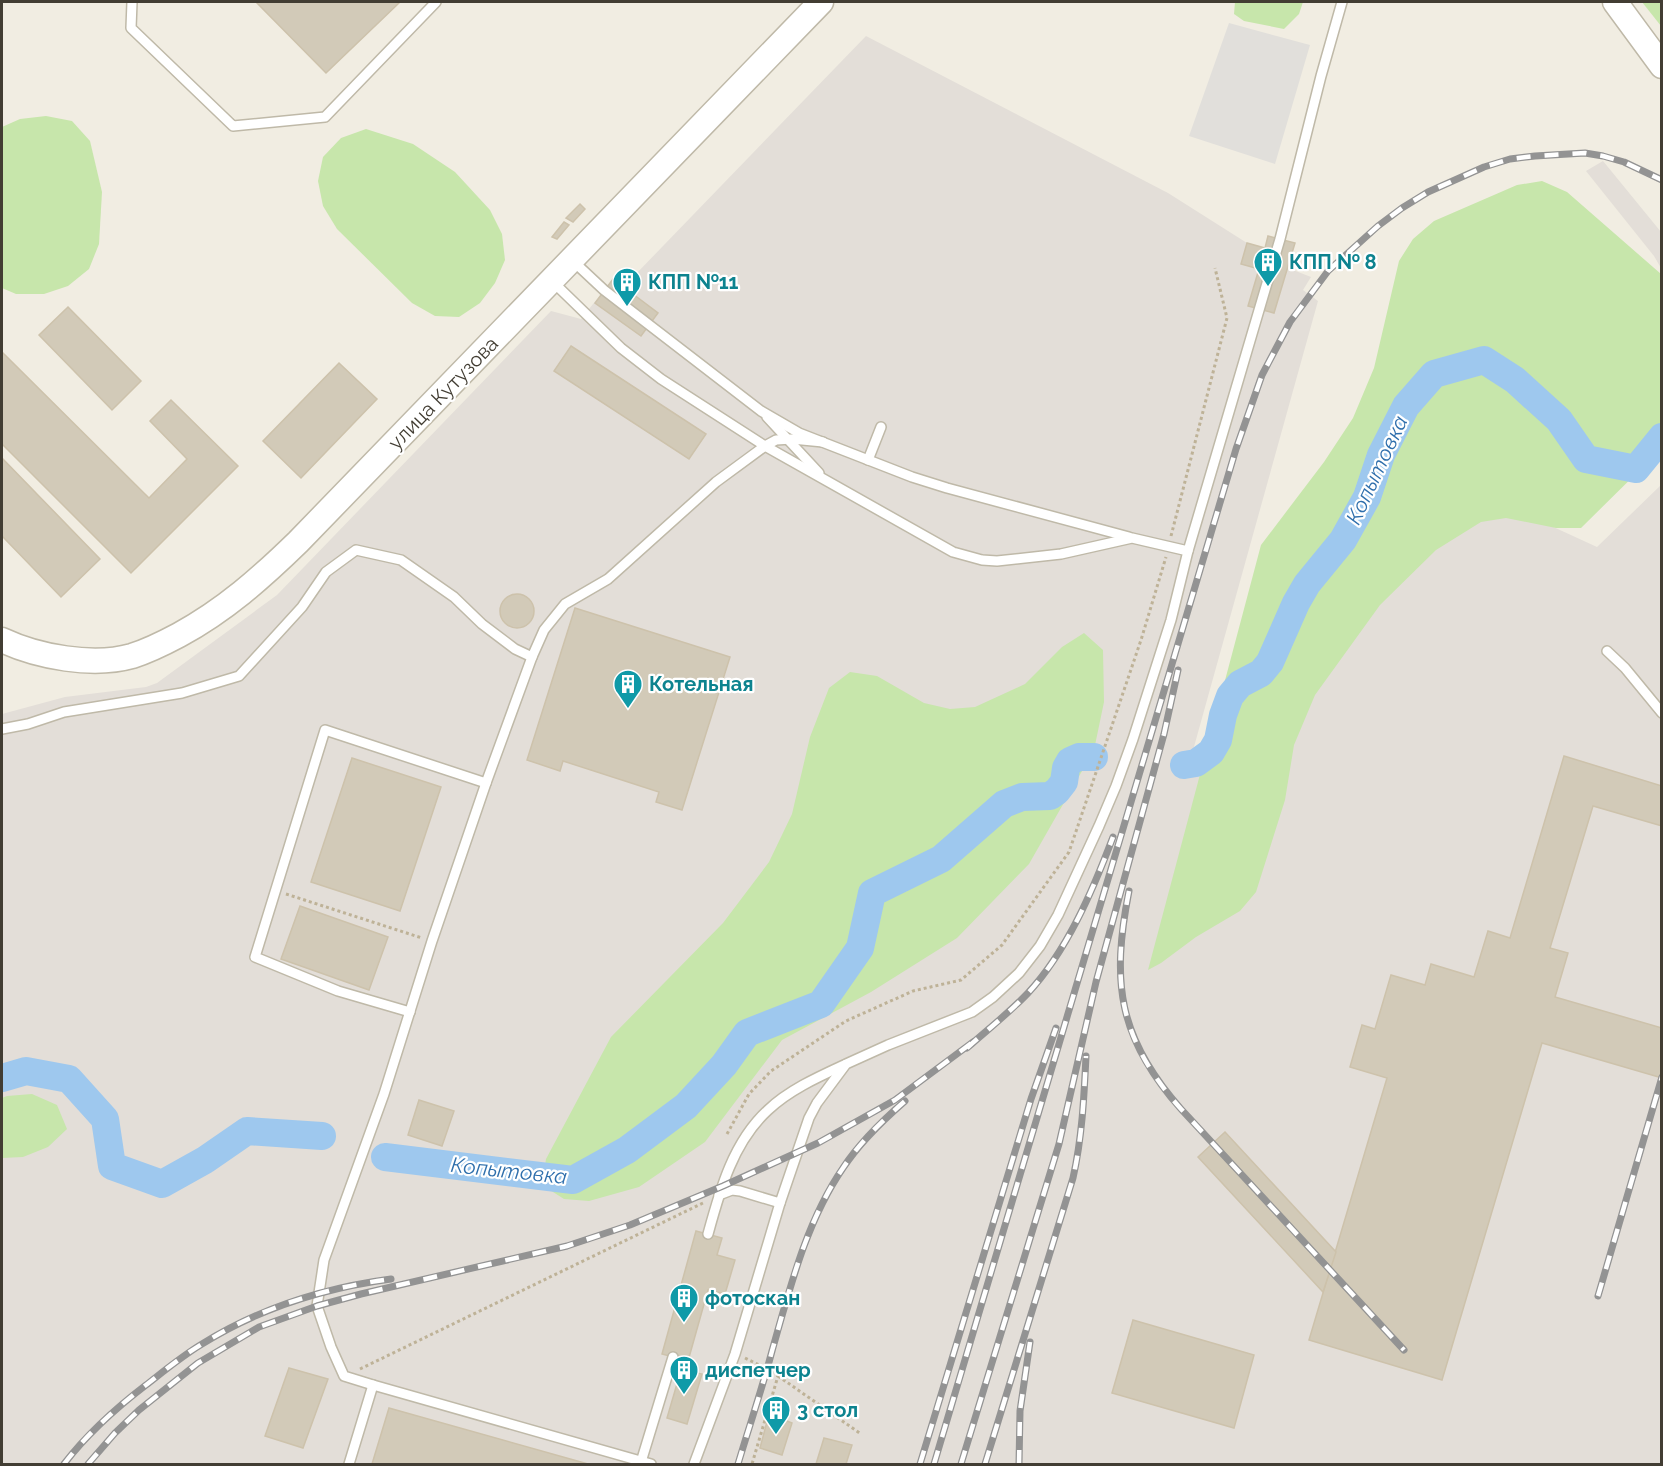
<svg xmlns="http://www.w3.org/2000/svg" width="1663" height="1466" font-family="Raleway,sans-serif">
  <rect width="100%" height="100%" fill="#f1ede2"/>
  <g fill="#e3ded8">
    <path d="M866,36l302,157 79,50 18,5 3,-12 27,7 -7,25 23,9 -8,13 15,11 -126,453 253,-277 152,70 64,-62v979h-1659v-750l63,-17 81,-10 11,-4 120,-88 274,-284 30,8 32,-40 21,-3z"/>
    <path d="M1603,161l58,71v36l-7,-12 -68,-85z"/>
  </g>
  <g fill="#c7e6ab">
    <path d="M1235,2h68l-4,12 -15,15 -40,-8 -10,-7z"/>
    <path d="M1642,2h19v24z"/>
    <path d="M46,116l26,5 18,20 12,51 -3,52 -10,25 -21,17 -24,8h-28l-14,-6v-161l18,-8z"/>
    <path d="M366,129l47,15 42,28 35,38 12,24 3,26 -10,23 -15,20 -21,14 -24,-1 -23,-13 -75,-74 -14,-23 -5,-25 5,-24 18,-19z"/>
    <path d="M1542,181l25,11 94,82v175l-80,79h-25l-50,-10 -25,4 -45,28 -56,55 -65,90 -21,50 -9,55 -29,92 -16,19 -44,26 -35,26 -13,7 113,-425 63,-83 29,-44 21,-50 25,-107 14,-22 21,-18 83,-36z"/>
    <path d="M1084,633l19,17 1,52 -10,48 -65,114 -72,74 -86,54 -89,48 -77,102 -66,45 -50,14 -25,-2 -22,-14 4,-26 65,-122 112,-114 46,-61 23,-48 18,-77 19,-49 21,-16 27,4 47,27 26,6 25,-2 50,-23 37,-37z"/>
    <path d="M32,1094l25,11 10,24 -19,18 -25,10 -21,1v-60l5,-2z"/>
  </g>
  <path fill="#e1dfdb" d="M1229,23l81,22 -35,119 -86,-28z"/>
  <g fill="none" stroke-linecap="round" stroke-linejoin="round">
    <g stroke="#9ec8ee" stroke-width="28">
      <path d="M1184,765l12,-2 15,-11 7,-12 5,-25 7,-19 10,-12 21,-11 9,-11 26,-59 11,-19 36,-44 24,-43 14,-42 25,-49 28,-32 50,-14 31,20 44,40 27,39 50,10 26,-32"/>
      <path d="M2,1078l24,-7 43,8 36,40 7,47 50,18 43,-24 42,-29 75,5"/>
      <path d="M385,1157l188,23 54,-30 59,-44 38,-41 23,-32 74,-29 39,-56 12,-55 69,-34 63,-55 18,-7 28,-1 7,-5 7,-9 2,-14 4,-7 9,-4h15"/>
    </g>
  </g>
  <g fill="#d2cab8" stroke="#cdc2ab" stroke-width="1.5">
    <path d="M256,2h144l-74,71z"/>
    <path d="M580,204l5,5 -12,13 -7,-4z"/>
    <path d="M564,222l5,3 -12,14 -5,-2z"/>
    <path d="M1268,236l27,7 -21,70 -26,-7 11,-37 -18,-5 6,-21 18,5z"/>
    <path d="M613,279l45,34 -17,23 -46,-33z"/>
    <path d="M68,307l73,74 -29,29 -73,-75z"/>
    <path d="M571,346l135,88 -17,25 -135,-88z"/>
    <path d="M2,352l147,146 38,-39 -37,-38 21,-21 67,66 -107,107 -129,-129z"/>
    <path d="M339,363l38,36 -76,79 -38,-37z"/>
    <path d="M2,458l98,101 -39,38 -59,-61z"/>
    <circle cx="517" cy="611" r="17"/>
    <path d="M575,608l155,49 -48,153 -26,-8 3,-10 -96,-31 -3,10 -33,-11z"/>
    <path d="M1564,756l98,30v40l-69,-20 -43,142 18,5 -13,44 107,31v50l-120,-35 -100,337 -133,-40 78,-262 -37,-11 12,-42 13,4 16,-54 34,10 6,-21 43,13 14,-46 22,7z"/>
    <path d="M352,758l89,29 -41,124 -89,-29z"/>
    <path d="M300,906l88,31 -19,53 -88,-31z"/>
    <path d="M419,1100l35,11 -12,35 -34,-11z"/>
    <path d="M1225,1132l111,120 -13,40 -125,-135z"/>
    <path d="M696,1231l26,7 -5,17 18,5 -10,34 -17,-4 -20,71 -26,-7z"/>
    <path d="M1133,1320l121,35 -20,73 -122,-35z"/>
    <path d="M289,1368l39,11 -25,69 -38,-12z"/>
    <path d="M681,1370l21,4 -15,50 -20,-6z"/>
    <path d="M389,1408l199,56h-216z"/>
    <path d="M769,1414l23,9 -10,32 -22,-7z"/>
    <path d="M824,1438l28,7 -6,19h-30z"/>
  </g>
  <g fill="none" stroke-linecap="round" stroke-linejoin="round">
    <g stroke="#bfb9a8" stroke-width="12">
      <g id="service">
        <path d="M132,2l-1,26 102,98 92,-9 111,-115"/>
        <path d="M573,261l31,29 157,121 38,22 113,44 35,11 182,49"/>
        <path d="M552,281l69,67 40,31 104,67 188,106 29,8 15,1 64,-7 71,-16 56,13"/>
        <path d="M767,417l52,56"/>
        <path d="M868,460l13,-33"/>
        <path d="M1607,651l18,17 37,45"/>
        <path d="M2,729l26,-5 36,-12 118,-19 57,-17 63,-69 24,-35 30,-22 45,10 53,37 28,27 33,25 17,8 12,-27 21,-26 43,-25 108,-97 49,-36 11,-6 16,-1 31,3"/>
        <path d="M410,1012l-72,-21 -83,-34 70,-227 161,53"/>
        <path d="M719,1195l13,-5 8,1 40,12"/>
        <path d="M708,1234c12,-44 25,-92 60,-124 21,-20 50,-33 76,-45"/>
        <path d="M373,1385l-29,-9 -13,-29 -14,-41 7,-46 60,-166 48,-153 54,-158 46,-126"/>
        <path d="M641,1462l32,-105"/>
        <path d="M349,1464l24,-79 278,79"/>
        <path d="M694,1464l41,-110 45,-151 29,-85 8,-15 29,-39 42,-19 84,-33 21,-15 26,-24 21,-27 18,-31 41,-89 17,-40 17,-47 38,-119 17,-69 92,-312 41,-163 21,-74"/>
      </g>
    </g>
    <g stroke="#bfb9a8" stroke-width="27">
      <g id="tertiary">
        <path d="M1615,2l47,64"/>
        <path d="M2,640c36,17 91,27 130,16 16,-5 32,-13 47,-21 46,-25 82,-57 119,-93l523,-540"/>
      </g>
    </g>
    <g stroke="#beb297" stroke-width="3" stroke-dasharray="3 3" stroke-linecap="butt">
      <path d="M1171,536l56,-218 -12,-50"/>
      <path d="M286,894l136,44"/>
      <path d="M727,1134l22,-40 22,-23 75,-50 67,-30 48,-11 41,-35 67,-93 72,-212 25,-83"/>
      <path d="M745,1358l22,11 11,7 -26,88"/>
      <path d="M360,1369l345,-167"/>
      <path d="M778,1376l83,58"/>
    </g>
    <use href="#service" stroke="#fff" stroke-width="9"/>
    <use href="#tertiary" stroke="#fff" stroke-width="24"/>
    <g stroke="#939393" stroke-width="7">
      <g id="rail">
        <path d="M1129,891c-18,91 -11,147 52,218l223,241"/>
        <path d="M967,1048c20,-18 42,-35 61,-55 39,-42 65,-103 85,-156"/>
        <path d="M1598,1296l64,-219"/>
        <path d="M64,1464c23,-30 52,-56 82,-79 18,-14 36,-29 56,-41 58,-36 121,-56 189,-65"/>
        <path d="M88,1464l27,-31 24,-23 59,-47 61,-36 58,-21 44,-12 206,-48 63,-21 93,-39 95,-43 77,-43 78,-58"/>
        <path d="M738,1464c11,-37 24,-75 34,-113 18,-63 34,-129 71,-183 17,-26 39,-47 62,-67"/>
        <path d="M920,1464l111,-365 25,-71"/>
        <path d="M934,1464l302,-1015 26,-74 28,-53 38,-51 50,-45 24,-18 26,-16 56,-25 26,-8 25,-3 50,-3 18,3 21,6 38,18"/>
        <path d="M961,1464l98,-320 37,-162 68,-248 14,-64"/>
        <path d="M985,1464l88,-286c9,-40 11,-80 13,-122"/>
        <path d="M1019,1464l1,-53 10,-69"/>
      </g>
    </g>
    <use href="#rail" stroke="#fff" stroke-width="4.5" stroke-dasharray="14" stroke-linecap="butt"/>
  </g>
  <defs>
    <g id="building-pin" transform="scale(1.5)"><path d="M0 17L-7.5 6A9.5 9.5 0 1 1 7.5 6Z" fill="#0f9aa8" stroke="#fff"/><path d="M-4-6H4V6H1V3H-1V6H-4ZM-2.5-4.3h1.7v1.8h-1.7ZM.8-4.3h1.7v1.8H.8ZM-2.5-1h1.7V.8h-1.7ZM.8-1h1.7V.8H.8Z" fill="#fff"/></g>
  </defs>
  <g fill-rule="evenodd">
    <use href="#building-pin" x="1268" y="262"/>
    <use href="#building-pin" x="627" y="282"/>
    <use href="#building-pin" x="628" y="684"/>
    <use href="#building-pin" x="684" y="1298"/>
    <use href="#building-pin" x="684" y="1370"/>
    <use href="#building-pin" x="776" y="1410"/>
  </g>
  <g text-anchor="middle" stroke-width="4.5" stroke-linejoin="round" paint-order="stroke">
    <g font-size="20" font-weight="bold" fill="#0d838f" stroke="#fff" text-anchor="start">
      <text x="1289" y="269">КПП № 8</text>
      <text x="648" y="289">КПП №11</text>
      <text x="649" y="691">Котельная</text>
      <text x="705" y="1305">фотоскан</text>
      <text x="705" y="1377">диспетчер</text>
      <text x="797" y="1417">3 стол</text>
    </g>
    <g font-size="20" fill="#423d33" stroke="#fff">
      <text transform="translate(443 393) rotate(-46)" y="7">улица Кутузова</text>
    </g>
    <g font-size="21" font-style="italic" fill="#2f6fac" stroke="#fff">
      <text transform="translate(1377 470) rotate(-65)" y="7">Копытовка</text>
      <text transform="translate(509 1171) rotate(6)" y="7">Копытовка</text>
    </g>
  </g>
  <rect width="1663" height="1466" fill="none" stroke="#423d33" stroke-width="6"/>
</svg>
